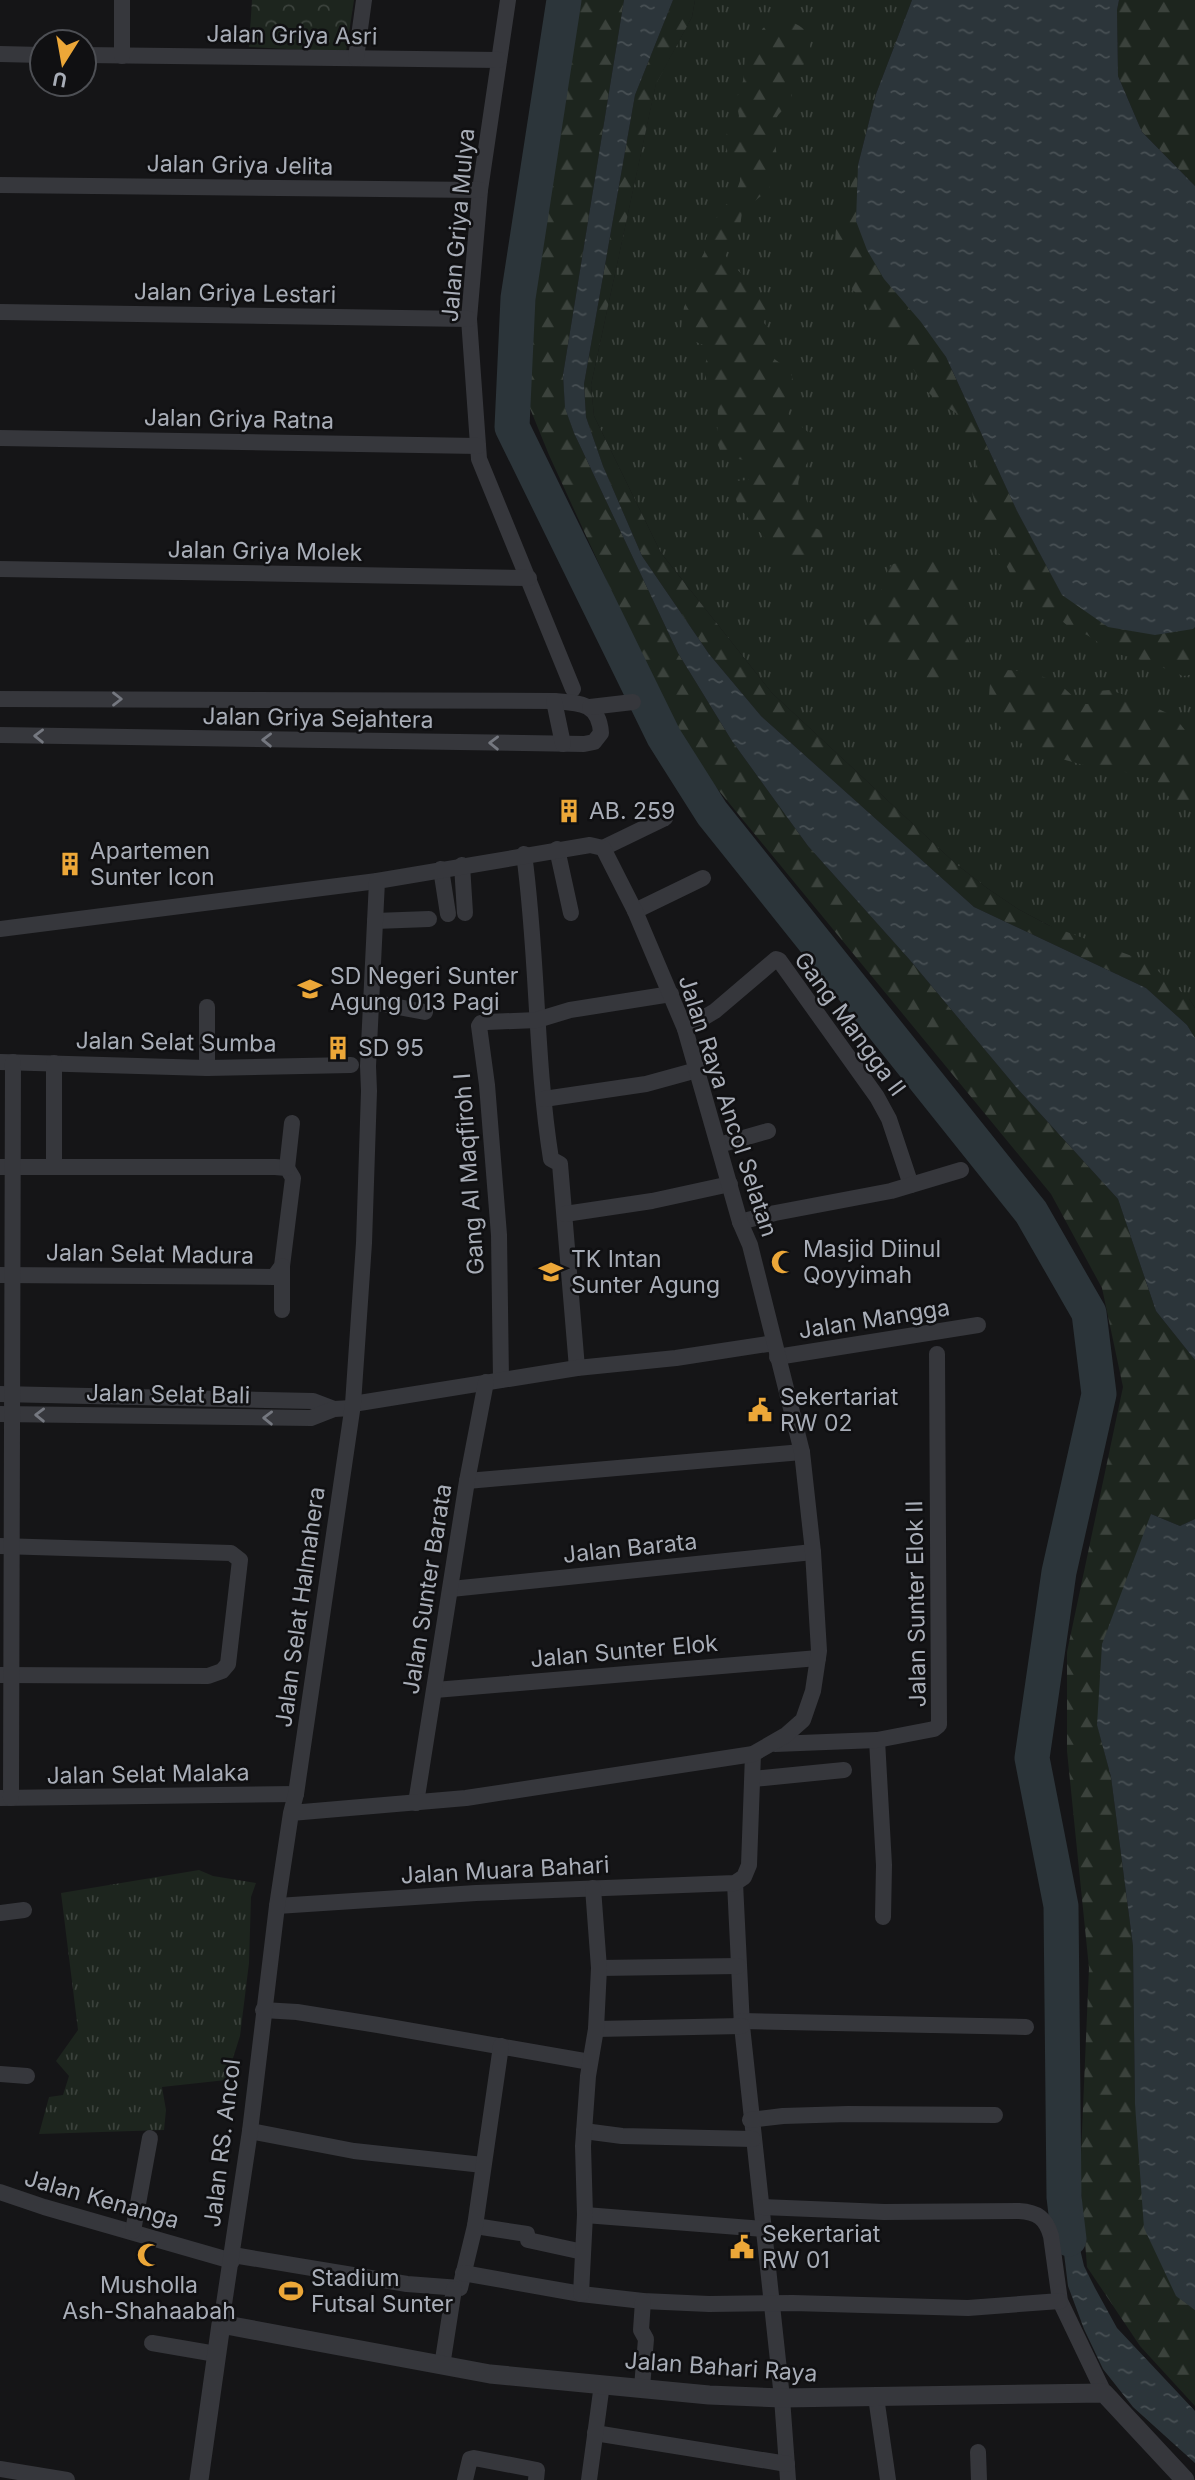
<svg xmlns="http://www.w3.org/2000/svg" width="1195" height="2480" font-family="Inter,sans-serif">
  <defs>
    <pattern id="grass-tufts" width="24" height="20" patternUnits="userSpaceOnUse" patternTransform="scale(1.75)"><rect width="24" height="20" fill="#1d251e"/><path d="M3 7l-1-3M5 7V3M7 7l1-3M15 17l-1-3M17 17v-4M19 17l1-3" fill="none" stroke="#3b423c"/></pattern>
    <pattern id="forest-firs" width="22" height="20" patternUnits="userSpaceOnUse" patternTransform="scale(1.75)"><rect width="22" height="20" fill="#1d251e"/><path d="M5 1l3.5 6h-7zM16 11l3.5 6h-7z" fill="#3b423c"/></pattern>
    <pattern id="park-crowns" width="20" height="18" patternUnits="userSpaceOnUse" patternTransform="scale(1.75)"><rect width="20" height="18" fill="#1d251e"/><path d="M2 6a3 3 0 1 1 6 0M12 15a3 3 0 1 1 6 0" fill="none" stroke="#3b423c"/></pattern>
    <pattern id="water-ripples" width="26" height="14" patternUnits="userSpaceOnUse" patternTransform="scale(1.75)"><rect width="26" height="14" fill="#2c353a"/><path d="M2 4q2-2 4 0t4 0M15 11q2-2 4 0t4 0" fill="none" stroke="#485054"/></pattern>
  </defs>
  <rect width="100%" height="100%" fill="#151517"/>
  <g fill="url(#grass-tufts)">
    <path d="M695,0h217l-36,94 -18,71 112,247 47,99 45,84 131,34 2,-2v381l-5,-8 -172,-91 -31,-21 -31,-24 -184,-171 -111,-140 -67,-137 -3,-31 65,-302 36,-66z"/>
    <path d="M199,1870l14,6 43,7 -5,14 -2,66 -9,73 -14,44 -64,7 4,23 -2,20 -125,4 10,-37 14,-2 6,-19 -13,-15 22,-31 -17,-137z"/>
  </g>
  <g fill="url(#forest-firs)">
    <path d="M576,0h48l-61,375 2,32 9,26 104,220 54,88 76,105 101,113 107,128 102,112 38,112 39,49v159l-15,7 -29,-12 -54,210 14,53 22,169 2,158 41,191 19,15v96l-55,-60 -53,-79 -7,-89 9,-210 -22,-217v-99l56,-265 -21,-99 -51,-94 -368,-447 -134,-292 -22,-54 -3,-58z"/>
    <path d="M673,0h22l-3,17 -36,67 -65,301 3,31 67,137 111,140 184,171 31,24 31,21 30,16 100,37 42,38 5,8v30l-8,-13 -41,-37 -172,-81 -213,-191 -52,-62 -67,-98 -39,-90 -17,-49 -2,-33 51,-289z"/>
    <path d="M1119,0h76v186l-53,-54 -24,-56 -1,-66z"/>
    <path d="M782,20c31,4 36,29 17,51 -4,5 -5,3 -8,8 -4,6 2,13 0,21 -3,7 -10,10 -14,17 -8,15 6,43 -4,64 -7,15 -21,20 -31,31l-2,15 -15,27 3,6 34,35 4,13 -2,15c11,11 4,22 8,34 15,12 26,16 20,39 -2,5 -5,11 -4,16 2,13 24,14 26,33 0,13 -12,22 -15,34 -3,9 4,13 7,20 4,8 -1,17 2,26l14,6c4,24 -20,48 -40,28l-43,-52 -9,-22 5,-4 13,-1 3,-8 -7,-12 -22,-4 -5,-14 1,-36c-6,-8 -14,-29 -13,-39 0,-5 3,-11 5,-17 -10,-10 -20,-6 -29,-21l3,-22 9,-20 1,-15 10,-19 2,-15 15,-28 14,-15 5,-14v-7l-12,-20 -3,-14 2,-7 10,-10 2,-7 -3,-15 7,-20 2,-22 18,-31z"/>
    <path d="M858,165l-2,56 11,29 17,29 37,43 25,35 71,154 45,84 93,40 40,-8v47l-12,2 -31,-13 -38,-10 -27,-18 -18,-8 -14,-12 -24,-11 -10,-9 -17,-34 -24,-36 -9,-37 6,-27 -21,-48 -18,-11 -10,-10 -18,-28 -16,-18 -14,-25 -27,-31 -9,-16 -9,-32 1,-14z"/>
    <path d="M929,557c26,-1 42,11 38,39 -1,8 -5,18 -4,27 0,7 4,13 7,20 10,25 -11,42 -33,45l-8,-4 -15,-17 -12,-7 -8,-12 -19,-10 -9,-20 -1,-14 16,-14 7,-21 5,-5z"/>
    <path d="M999,670c22,-1 49,5 66,19 6,5 11,11 17,15h8l6,-13 14,-1 34,12 27,13 10,10 14,18v66c-18,-2 -30,-14 -39,-30l-22,-3 -13,-6 -23,-1 -58,-16 -27,-14 -11,-10 -14,-18 2,-29z"/>
  </g>
  <path fill="url(#park-crowns)" d="M252,0h102l-8,52 -97,-5z"/>
  <g fill="url(#water-ripples)">
    <path d="M624,0h49l-38,95 -51,289 2,33 17,49 39,90 67,98 52,62 213,191 172,81 41,37 8,13v322l-39,-49 -38,-112 -102,-112 -107,-128 -101,-113 -76,-105 -54,-88 -104,-220 -9,-25 -2,-33z"/>
    <path d="M912,0h207l-2,10 1,66 24,56 53,54v441l-2,2 -38,6 -47,-8 -46,-32 -45,-84 -71,-154 -25,-35 -37,-43 -17,-29 -11,-29 2,-56 18,-71z"/>
    <path d="M1151,1514l29,12 15,-7v791l-19,-14 -32,-68 -9,-124 -2,-158 -22,-169 -14,-52 5,-81z"/>
    <path d="M1048,2192l29,2v42l7,30 11,22 22,40 78,83v52l-62,-56 -30,-38 -19,-40 -16,-43 -6,-49z"/>
  </g>
  <g fill="none" stroke-linecap="round" stroke-linejoin="round">
    <path stroke="#2c353a" stroke-width="35" d="M564,0l-46,298 -6,129 152,310 48,76 319,399 58,101 10,81 -40,178 -27,186 29,148 3,291 5,42"/>
    <g stroke="#36373c" stroke-width="16">
      <path d="M508,0l-28,190 -11,129 10,140 94,230"/>
      <path d="M0,54l42,1"/>
      <path d="M84,55l415,5"/>
      <path d="M122,56v-56"/>
      <path d="M356,58l8,-58"/>
      <path d="M0,185l480,5"/>
      <path d="M0,312l469,7"/>
      <path d="M0,438l478,8"/>
      <path d="M0,569l529,9"/>
      <path d="M0,699l554,2c26,2 45,2 47,32l-7,9 -10,2 -584,-9"/>
      <path d="M554,701l9,43"/>
      <path d="M590,707l43,-5"/>
      <path d="M603,848l62,-30"/>
      <path d="M557,849l14,64"/>
      <path d="M524,854c14,101 11,204 27,305l9,5 17,204"/>
      <path d="M462,865l3,48"/>
      <path d="M441,869l7,45"/>
      <path d="M635,911l68,-33"/>
      <path d="M375,921l54,-2"/>
      <path d="M0,929l377,-48"/>
      <path d="M372,1002l53,10"/>
      <path d="M207,1007v61"/>
      <path d="M685,1029l30,-18 61,-52 3,1 98,137 12,22 22,66"/>
      <path d="M0,1062l207,6 144,-3"/>
      <path d="M54,1063v104"/>
      <path d="M544,1099l102,-15 51,-14"/>
      <path d="M719,1145l49,-14"/>
      <path d="M0,1167h275l12,1 6,10 -11,88 -8,11 -274,-2"/>
      <path d="M287,1168l5,-45"/>
      <path d="M565,1214l87,-13 78,-17"/>
      <path d="M740,1222l35,-9 116,-22 70,-21"/>
      <path d="M282,1310v-44"/>
      <path d="M777,1357l201,-32"/>
      <path d="M501,1380l-2,-145 -12,-150 -8,-59 2,-3 6,-1 50,-2 33,-10 101,-16"/>
      <path d="M0,1394l313,7 21,8"/>
      <path d="M353,1404l224,-36 99,-10 98,-15"/>
      <path d="M0,1414l311,4 23,-9 18,-1"/>
      <path d="M467,1481l335,-29"/>
      <path d="M0,1546l231,7 9,7 -12,104 -6,7 -14,5 -208,-1"/>
      <path d="M451,1589l362,-37"/>
      <path d="M435,1690l383,-32"/>
      <path d="M877,1740l7,125 -1,52"/>
      <path d="M775,1744l102,-4 57,-11 5,-4 -2,-371"/>
      <path d="M753,1779l91,-9"/>
      <path d="M0,1798l296,-4"/>
      <path d="M11,1798l2,-736"/>
      <path d="M416,1803l51,-322 19,-99"/>
      <path d="M735,1883l7,143 40,372 6,82"/>
      <path d="M277,1906l199,-13 259,-10 9,-6 5,-12 4,-111"/>
      <path d="M0,1913l24,-3"/>
      <path d="M599,1968l139,-2"/>
      <path d="M263,2010l34,2 81,13 212,37"/>
      <path d="M741,2021l285,6"/>
      <path d="M596,2029l146,-3"/>
      <path d="M0,2074l27,2"/>
      <path d="M750,2120l33,-4 65,-2 147,1"/>
      <path d="M250,2131l104,20 129,14"/>
      <path d="M584,2131l38,5 131,3"/>
      <path d="M0,2192l44,15 188,54"/>
      <path d="M762,2207l122,5 135,-1c18,1 27,7 32,25l9,65 44,92"/>
      <path d="M585,2215l179,14"/>
      <path d="M475,2226l52,8 1,6 55,12"/>
      <path d="M133,2231l17,-93"/>
      <path d="M233,2255l174,29 53,4 15,-62 26,-180"/>
      <path d="M463,2273l118,21 62,7 66,3 84,-1 175,5 92,-7"/>
      <path d="M581,2294l4,-79 -2,-69 5,-70 8,-47 3,-61 -6,-80"/>
      <path d="M221,2324l29,-193 27,-225 14,-93 5,-19 57,-390 11,-161 5,-152 -1,-25 9,-185 213,-36 13,3 32,63 50,118 55,193 10,23 52,207 11,100 6,99 -6,40 -10,29 -17,15 -33,19 -287,44 -175,15"/>
      <path d="M152,2343l64,11"/>
      <path d="M442,2366l12,-77"/>
      <path d="M642,2387l4,-48 -5,-9 2,-29"/>
      <path d="M876,2397l12,83"/>
      <path d="M595,2433l192,31"/>
      <path d="M978,2452l1,28"/>
      <path d="M0,2469l67,11"/>
      <path d="M465,2480l5,-21 4,-1 63,12 -1,10"/>
      <path d="M589,2480l13,-96"/>
    </g>
    <path stroke="#36373c" stroke-width="19" d="M199,2480l22,-156 269,50 219,21 73,3 322,-5 81,87"/>
  </g>
  <defs><path id="oneway-chevron" d="M-2-3.5L2.5 0L-2 3.5" fill="none" stroke-width="1.6" stroke-linecap="round" stroke-linejoin="round" transform="scale(1.75)"/></defs>
  <g stroke="#757880">
    <use href="#oneway-chevron" transform="translate(117 699)"/>
    <use href="#oneway-chevron" transform="translate(39 736) rotate(-179)"/>
    <use href="#oneway-chevron" transform="translate(267 740) rotate(-179)"/>
    <use href="#oneway-chevron" transform="translate(494 743) rotate(-179)"/>
    <use href="#oneway-chevron" transform="translate(40 1415) rotate(-179)"/>
    <use href="#oneway-chevron" transform="translate(268 1418) rotate(-179)"/>
  </g>
  <defs>
    <g id="building-bare" transform="scale(1.89)"><path d="M-4-6H4V6H1V3H-1V6H-4ZM-2.5-4.3h1.7v1.8h-1.7ZM.8-4.3h1.7v1.8H.8ZM-2.5-1h1.7V.8h-1.7ZM.8-1h1.7V.8H.8Z" fill="#eca738" stroke="#101012" stroke-width="2.5" paint-order="stroke"/></g>
    <g id="school-bare" transform="scale(1.89)"><path d="M0-5L7-2L0 1L-7-2ZM-4 1L0 2.5L4 1V4Q0 6-4 4Z" fill="#eca738" stroke="#101012" stroke-width="2.5" paint-order="stroke"/></g>
    <g id="mosque-bare" transform="scale(1.89)"><path d="M3.5-4.9A6 6 0 1 0 3.5 4.9A5 5 0 1 1 3.5-4.9Z" fill="#eca738" stroke="#101012" stroke-width="2.5" paint-order="stroke"/></g>
    <g id="civic-bare" transform="scale(1.89)"><path d="M-.6-6.5H3V-4.5H.6V-3L4-1V1h2V6H-6V1h2V-1L-.6-3ZM-1.2 2.5V6h2.4V2.5Z" fill="#eca738" stroke="#101012" stroke-width="2.5" paint-order="stroke"/></g>
    <g id="stadium-bare" transform="scale(1.89)"><path d="M0-5a6.5 5 0 1 0 0 10a6.5 5 0 1 0 0-10ZM-3.5-1.8h7v3.6h-7Z" fill="#eca738" stroke="#101012" stroke-width="2.5" paint-order="stroke"/></g>
  </defs>
  <g fill-rule="evenodd">
    <use href="#building-bare" x="569" y="811"/>
    <use href="#building-bare" x="70" y="864"/>
    <use href="#school-bare" x="310" y="989"/>
    <use href="#building-bare" x="338" y="1048"/>
    <use href="#mosque-bare" x="783" y="1262"/>
    <use href="#school-bare" x="551" y="1272"/>
    <use href="#civic-bare" x="760" y="1410"/>
    <use href="#civic-bare" x="742" y="2247"/>
    <use href="#mosque-bare" x="149" y="2255"/>
    <use href="#stadium-bare" x="291" y="2291"/>
  </g>
  <g text-anchor="middle" stroke-width="5" stroke-linejoin="round" paint-order="stroke">
    <g font-size="23" fill="#a8adb7" stroke="#101012">
      <text transform="translate(292 35) rotate(1)" y="8">Jalan Griya Asri</text>
      <text transform="translate(240 165) rotate(1)" y="8">Jalan Griya Jelita</text>
      <text transform="translate(458 225) rotate(-85)" y="8">Jalan Griya Mulya</text>
      <text transform="translate(235 293) rotate(1)" y="8">Jalan Griya Lestari</text>
      <text transform="translate(239 419) rotate(1)" y="8">Jalan Griya Ratna</text>
      <text transform="translate(265 551) rotate(1)" y="8">Jalan Griya Molek</text>
      <text transform="translate(318 718) rotate(1)" y="8">Jalan Griya Sejahtera</text>
      <text transform="translate(850 1024) rotate(54)" y="8">Gang Mangga II</text>
      <text transform="translate(176 1042) rotate(1)" y="8">Jalan Selat Sumba</text>
      <text transform="translate(728 1106) rotate(72)" y="8">Jalan Raya Ancol Selatan</text>
      <text transform="translate(469 1174) rotate(-94)" y="8">Gang Al Maqfiroh I</text>
      <text transform="translate(150 1254) rotate(1)" y="8">Jalan Selat Madura</text>
      <text transform="translate(874 1319) rotate(-9)" y="8">Jalan Mangga</text>
      <text transform="translate(168 1394) rotate(1)" y="8">Jalan Selat Bali</text>
      <text transform="translate(630 1548) rotate(-6)" y="8">Jalan Barata</text>
      <text transform="translate(427 1589) rotate(-81)" y="8">Jalan Sunter Barata</text>
      <text transform="translate(916 1604) rotate(-91)" y="8">Jalan Sunter Elok II</text>
      <text transform="translate(300 1607) rotate(-82)" y="8">Jalan Selat Halmahera</text>
      <text transform="translate(624 1651) rotate(-5)" y="8">Jalan Sunter Elok</text>
      <text transform="translate(148 1774) rotate(-1)" y="8">Jalan Selat Malaka</text>
      <text transform="translate(505 1870) rotate(-3)" y="8">Jalan Muara Bahari</text>
      <text transform="translate(222 2143) rotate(-83)" y="8">Jalan RS. Ancol</text>
      <text transform="translate(102 2199) rotate(16)" y="8">Jalan Kenanga</text>
      <text transform="translate(721 2367) rotate(4)" y="8">Jalan Bahari Raya</text>
    </g>
    <g font-size="23" fill="#a8adb7" stroke="#101012" text-anchor="start">
      <text x="589" y="819">AB. 259</text>
      <text x="90" y="859">Apartemen<tspan x="90" dy="26">Sunter Icon</tspan></text>
      <text x="330" y="984">SD Negeri Sunter<tspan x="330" dy="26">Agung 013 Pagi</tspan></text>
      <text x="358" y="1056">SD 95</text>
      <text x="803" y="1257">Masjid Diinul<tspan x="803" dy="26">Qoyyimah</tspan></text>
      <text x="571" y="1267">TK Intan<tspan x="571" dy="26">Sunter Agung</tspan></text>
      <text x="780" y="1405">Sekertariat<tspan x="780" dy="26">RW 02</tspan></text>
      <text x="762" y="2242">Sekertariat<tspan x="762" dy="26">RW 01</tspan></text>
      <text x="311" y="2286">Stadium<tspan x="311" dy="26">Futsal Sunter</tspan></text>
      <text x="149" y="2293" text-anchor="middle">Musholla<tspan x="149" dy="26">Ash-Shahaabah</tspan></text>
    </g>
  </g>
  <g transform="translate(63 63) rotate(191)"><circle r="33" fill="#101012" stroke="#4d4f54" stroke-width="2"/>
  <path d="M0-5L12 26L0 18L-12 26Z" fill="#eca738"/>
  <text y="-10" font-size="19" font-weight="bold" text-anchor="middle" fill="#a8adb7">U</text>
  </g>
</svg>
